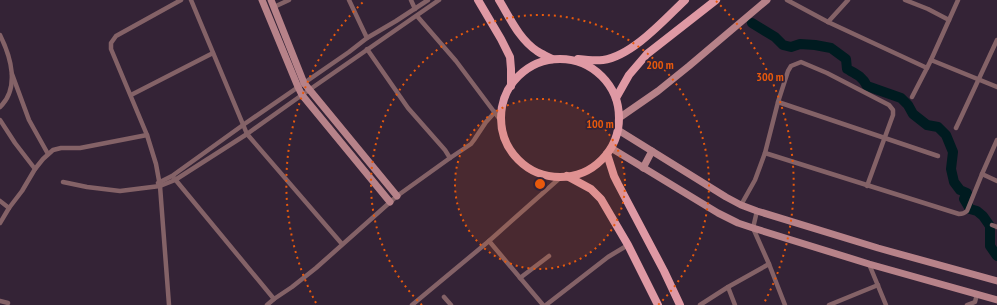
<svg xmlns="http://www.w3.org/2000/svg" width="997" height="305" font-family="'PT Sans Narrow',sans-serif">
  <rect width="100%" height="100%" fill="#342336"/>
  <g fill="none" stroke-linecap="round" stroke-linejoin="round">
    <path stroke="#001b20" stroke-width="10" d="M752,23l23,14 8,8 8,2 9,-3 15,1 16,3 15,11 1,10c9,5 15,7 20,17l34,12 7,7 5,9 14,11 11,2 8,8 7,17 -2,17 3,13 6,8 7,3 -3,6 6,10 7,2 6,5 7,10v20l7,10"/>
    <g stroke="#846267" stroke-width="4.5">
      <path d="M191,0l56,134 95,110"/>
      <path d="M349,0l18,38"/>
      <path d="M411,0l4,9"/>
      <path d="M787,0l41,22 99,46 -15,29"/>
      <path d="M905,0l23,9 21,11"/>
      <path d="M274,7l15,-7"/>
      <path d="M417,16l39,45 45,60"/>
      <path d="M828,22l20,-22"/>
      <path d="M0,35c11,22 20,53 0,72"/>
      <path d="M931,60l27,-60"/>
      <path d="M927,68l4,-8 66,27"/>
      <path d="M12,74l17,46 19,34"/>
      <path d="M131,95l82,-42"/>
      <path d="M778,102l160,54"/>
      <path d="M0,120l15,23 20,26"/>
      <path d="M956,128l41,-88"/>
      <path d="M765,153l194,61c3,0 5,0 8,-3l15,-37 15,-34"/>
      <path d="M450,158l21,-14 3,-4 12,-18 9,-10"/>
      <path d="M982,174l15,7"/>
      <path d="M174,178l100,121"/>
      <path d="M63,182l24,5 33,4 40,-5 15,-6 72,-46 62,-44 130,-90"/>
      <path d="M158,183l14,-7 71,-51 106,-73 18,-14 29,-17 32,-21"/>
      <path d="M0,201l9,7"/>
      <path d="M741,205l14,-25 10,-27 13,-51 10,-31 3,-5 10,-4 26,11 62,32 4,5v5l-26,71"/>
      <path d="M757,211l-4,17 16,36 16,41"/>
      <path d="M0,223l9,-15 13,-17 13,-22 8,-10 10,-9 8,-2h19l67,-13"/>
      <path d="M992,225l5,2"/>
      <path d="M489,241l54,64"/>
      <path d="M869,264l17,41"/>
      <path d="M520,278l29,-22"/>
      <path d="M728,287l7,18"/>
      <path d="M444,297l7,8"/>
      <path d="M0,301l8,2"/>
      <path d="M169,305l-9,-119 -4,-22 -9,-29 -36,-86v-6l5,-7 65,-36"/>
      <path d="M267,305l7,-6 18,-12 24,-19 81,-72 53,-38 -5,-8 -37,-42 -41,-59"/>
      <path d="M412,305l77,-64 72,-64"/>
      <path d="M546,305l62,-48 20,-12"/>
      <path d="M700,305l28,-18 41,-23"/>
      <path d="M829,305l49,-20"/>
      <path d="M967,305l8,-3 2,-8"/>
    </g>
    <g stroke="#b78289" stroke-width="7">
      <path d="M262,0l36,87 4,8 88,107"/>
      <path d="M271,0l33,83 93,113"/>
      <path d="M619,118l39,-27 31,-25 78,-66"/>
      <path d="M618,130l108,67 15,8 16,6 121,37 119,33"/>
      <path d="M611,148l107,65 20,10 15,5 116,36 128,36"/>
      <path d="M643,168l9,-17"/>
    </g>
    <g stroke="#df99a4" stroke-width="8">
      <path d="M478,0l23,39 9,18 1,12v17"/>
      <path d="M499,0c11,18 20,39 38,51 4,3 10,5 15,8"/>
      <path d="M578,59c8,1 17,2 25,1 29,-4 61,-40 82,-60"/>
      <circle cx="560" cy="118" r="59"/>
      <path d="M616,98l13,-23 18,-21 69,-54"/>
      <path d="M607,154l7,22 4,8 46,87 16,34"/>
      <path d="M567,176l24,13 10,10 27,46 30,60"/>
    </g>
  </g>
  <circle cx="540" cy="184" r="85" fill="#e8590c" fill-opacity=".12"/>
  <g fill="none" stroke="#e8590c" stroke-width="2" stroke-dasharray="2 4">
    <circle cx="540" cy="184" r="85"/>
    <path d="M422 305A169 169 0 1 1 658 305"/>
    <path d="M316 303A254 254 0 0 1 364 1M716 1A254 254 0 0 1 764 303"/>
  </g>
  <circle cx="540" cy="184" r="6" fill="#e8590c" stroke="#342336" stroke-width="2"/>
  <g font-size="12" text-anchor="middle" font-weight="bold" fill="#e8590c" stroke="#342336" stroke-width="3.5" stroke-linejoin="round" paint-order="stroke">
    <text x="660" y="69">200 m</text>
    <text x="770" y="81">300 m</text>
    <text x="600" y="128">100 m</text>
  </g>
</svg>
